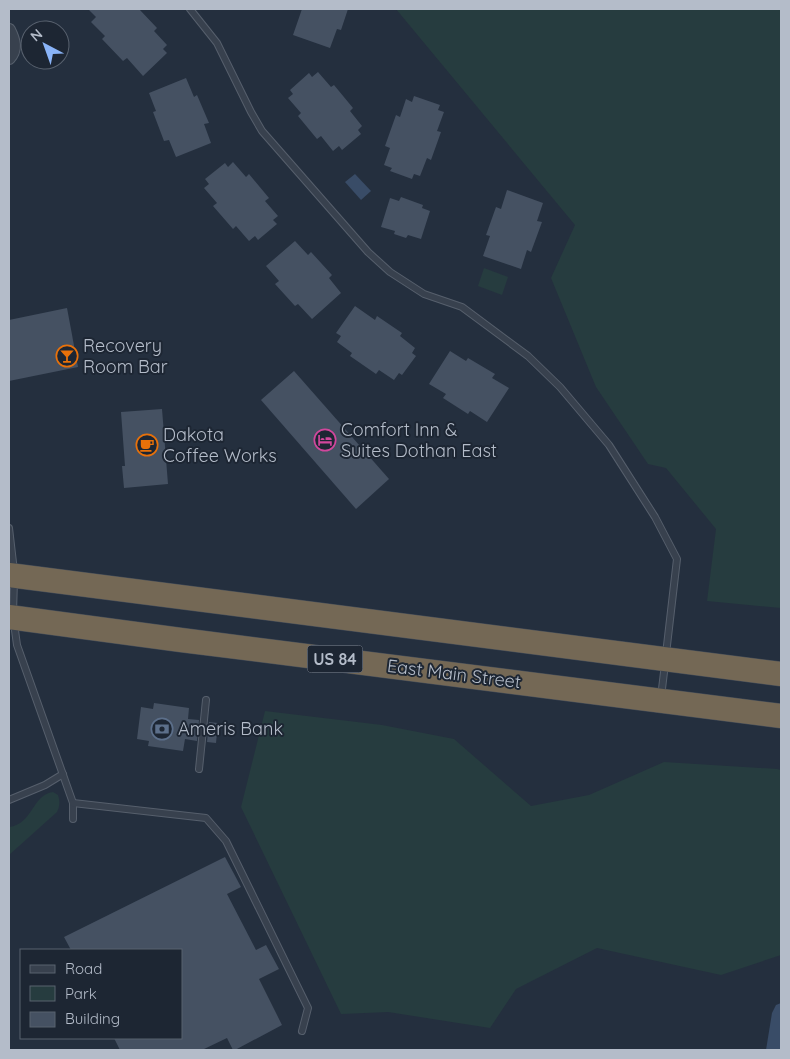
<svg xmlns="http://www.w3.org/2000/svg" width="790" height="1059" font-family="Quicksand,sans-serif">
  <rect width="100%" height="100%" fill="#242f3e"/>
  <g fill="#263c3f">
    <path d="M396,9h385v599l-74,-7 9,-72 -50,-61 -18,-4 -52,-77 -45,-109 24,-53z"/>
    <path d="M484,268l24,9 -6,18 -24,-9z"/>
    <path d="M265,711l117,14 72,14 77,67 58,-11 75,-33 113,7 4,1v185l-60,20 -124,-27 -81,41 -26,39 -102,-16 -47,2 -100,-207z"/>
    <path d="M53,792l5,3c2,6 2,11 -1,17l-48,43v-28c24,-3 23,-32 44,-35z"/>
  </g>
  <g fill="#394c67">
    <path d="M355,174l16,17 -10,9 -16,-18z"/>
    <path d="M781,1003v47h-15l6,-37 4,-8z"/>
  </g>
  <g fill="#455162">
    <path d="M88,9h51l18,19 -3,3 13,14 -4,4 4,4 -24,23 -16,-18 -4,3 -21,-22 3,-3 -14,-14 5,-5z"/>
    <path d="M302,9h46l-7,21 -4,-1 -7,19 -37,-13z"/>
    <path d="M318,72l13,15 3,-2 19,23 -3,3 12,15 -4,4 3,4 -19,16 -3,-4 -6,5 -12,-15 -4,3 -19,-23 3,-3 -13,-15 5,-4 -3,-4 19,-17 3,4z"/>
    <path d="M186,78l8,19 3,-2 12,28 -5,1 7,19 -35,14 -7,-17 -5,1 -11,-29 3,-1 -7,-18z"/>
    <path d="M414,96l26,9 -2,5 6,2 -7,19 4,1 -10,28 -4,-2 -7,18 -6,-2 -2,5 -22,-8 2,-3 -8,-3 6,-17 -5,-2 11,-31 4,2 6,-18 6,3z"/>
    <path d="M233,162l13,15 3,-3 20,24 -4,3 13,15 -5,4 4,4 -19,16 -3,-4 -6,5 -13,-15 -3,3 -20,-23 4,-3 -13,-15 5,-4 -4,-5 20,-16 3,4z"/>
    <path d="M507,190l36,13 -6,18 5,1 -11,30 -4,-2 -6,19 -38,-13 7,-20 -4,-1 10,-28 5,2z"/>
    <path d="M401,197l22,8 -1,3 8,3 -9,28 -13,-4 -2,3 -12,-4 1,-3 -14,-4 9,-29 9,3z"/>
    <path d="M295,241l13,14 3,-3 21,23 -3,3 12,15 -29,26 -14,-15 -3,2 -20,-22 4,-3 -13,-15z"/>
    <path d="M355,306l20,14 2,-4 25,17 -2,3 15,12 -3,5 4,3 -14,19 -3,-2 -5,7 -15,-10 -3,4 -26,-18 2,-3 -15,-11 4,-6 -5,-3z"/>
    <path d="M67,308l11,59 -69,14v-61z"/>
    <path d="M450,351l16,10 2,-3 27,16 -3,4 17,10 -22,34 -17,-11 -2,3 -25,-16 3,-4 -17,-10z"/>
    <path d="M294,371l95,108 -33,30 -95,-109z"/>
    <path d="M162,409l6,75 -44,4 -2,-22h3l-4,-54z"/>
    <path d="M154,703l35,5 -1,11 11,1 -2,21 -12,-2 -2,12 -35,-5 1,-5 -12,-2 4,-32 12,2z"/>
    <path d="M209,722l9,1 -2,20 -9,-1z"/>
    <path d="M225,857l16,30 -14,7 29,56 10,-5 13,24 -20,10 23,46 -47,25h-2l-6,-12 -25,12h-82l-6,-12h67v-88h-110l-7,-13z"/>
  </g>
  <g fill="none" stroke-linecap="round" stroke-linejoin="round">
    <g stroke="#565f6c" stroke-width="8">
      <g id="lane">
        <path d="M190,9l27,34 34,69 11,19 106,121 22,20 34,22 38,13 66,49 32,31 49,58 46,72 22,42 -11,95"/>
        <path d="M9,528l5,43"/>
        <path d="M13,613l1,-32"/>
        <path d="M14,623l3,22 56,158v16"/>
        <path d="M661,697l4,-33"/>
        <path d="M199,769l7,-69"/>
        <path d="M9,800l36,-15 18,-11"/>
        <path d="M73,803l133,15 20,23 82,167 -6,23"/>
      </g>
    </g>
    <g stroke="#565f6c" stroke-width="14">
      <path id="street" d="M9,30c5,10 8,19 0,28"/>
    </g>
    <g stroke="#434c59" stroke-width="25">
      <g id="highway">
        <path d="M9,575l772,99"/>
        <path d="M9,617l172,23 600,76"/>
      </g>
    </g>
    <use href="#lane" stroke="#38414e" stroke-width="6"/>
    <use href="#street" stroke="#38414e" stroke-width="12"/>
    <use href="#highway" stroke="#746855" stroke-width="24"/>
  </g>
  <defs>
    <g id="bar-ring" transform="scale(1.125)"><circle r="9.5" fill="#1d2633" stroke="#e8710a" stroke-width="1.5"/><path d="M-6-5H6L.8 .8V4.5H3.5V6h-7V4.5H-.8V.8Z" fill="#e8710a"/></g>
    <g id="hotel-ring" transform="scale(1.125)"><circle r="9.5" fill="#1d2633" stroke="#d1479c" stroke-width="1.5"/><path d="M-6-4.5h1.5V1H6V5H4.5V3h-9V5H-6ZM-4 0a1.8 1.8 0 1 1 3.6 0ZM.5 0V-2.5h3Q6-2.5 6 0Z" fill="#d1479c"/></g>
    <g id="cafe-ring" transform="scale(1.125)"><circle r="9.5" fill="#1d2633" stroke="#e8710a" stroke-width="1.5"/><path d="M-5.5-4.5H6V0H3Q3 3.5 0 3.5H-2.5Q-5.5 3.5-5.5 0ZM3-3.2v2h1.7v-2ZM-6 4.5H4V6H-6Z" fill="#e8710a"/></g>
    <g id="bank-ring" transform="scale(1.125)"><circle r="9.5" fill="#1d2633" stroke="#5c6f8a" stroke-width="1.5"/><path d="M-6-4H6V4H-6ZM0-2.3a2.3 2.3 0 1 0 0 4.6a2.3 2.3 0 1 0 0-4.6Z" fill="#5c6f8a"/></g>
  </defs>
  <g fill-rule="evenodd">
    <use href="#bar-ring" x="67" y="356"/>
    <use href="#hotel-ring" x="325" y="440"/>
    <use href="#cafe-ring" x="147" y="445"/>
    <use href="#bank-ring" x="162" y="729"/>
  </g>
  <g text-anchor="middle" stroke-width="4" stroke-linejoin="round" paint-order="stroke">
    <rect fill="#1d2633" stroke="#878f9c" stroke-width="1" x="307.5" y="645.5" width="55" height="27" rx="4"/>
    <g font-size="16" font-weight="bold" fill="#b4bcc9">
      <text x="335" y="665">US 84</text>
    </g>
    <g font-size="18" fill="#b4bcc9" stroke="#1d2633" text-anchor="start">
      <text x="83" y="352">Recovery<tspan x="83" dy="21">Room Bar</tspan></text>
      <text x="341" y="436">Comfort Inn &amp;<tspan x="341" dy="21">Suites Dothan East</tspan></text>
      <text x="163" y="441">Dakota<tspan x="163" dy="21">Coffee Works</tspan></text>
      <text x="178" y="735">Ameris Bank</text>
    </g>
    <g font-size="18" fill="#b4bcc9" stroke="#1d2633">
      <text transform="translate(454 674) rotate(7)" y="6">East Main Street</text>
    </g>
  </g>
  <rect width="790" height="1059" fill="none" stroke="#b4bcc9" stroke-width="20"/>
  <rect x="20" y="949" width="162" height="90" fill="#1d2633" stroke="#59626f"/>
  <rect x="30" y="965" width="25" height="8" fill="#38414e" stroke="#59626f"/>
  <text x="65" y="974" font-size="15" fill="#b4bcc9">Road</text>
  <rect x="30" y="986" width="25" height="15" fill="#263c3f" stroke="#59626f"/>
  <text x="65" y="999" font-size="15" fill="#b4bcc9">Park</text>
  <rect x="30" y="1012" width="25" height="15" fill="#455162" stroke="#59626f"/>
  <text x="65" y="1024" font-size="15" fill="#b4bcc9">Building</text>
  <g transform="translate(45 45) rotate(319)"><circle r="24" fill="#1d2633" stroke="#59626f"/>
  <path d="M0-4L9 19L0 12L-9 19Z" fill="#8ab4f8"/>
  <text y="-8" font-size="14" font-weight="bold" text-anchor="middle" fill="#b4bcc9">N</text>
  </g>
</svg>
